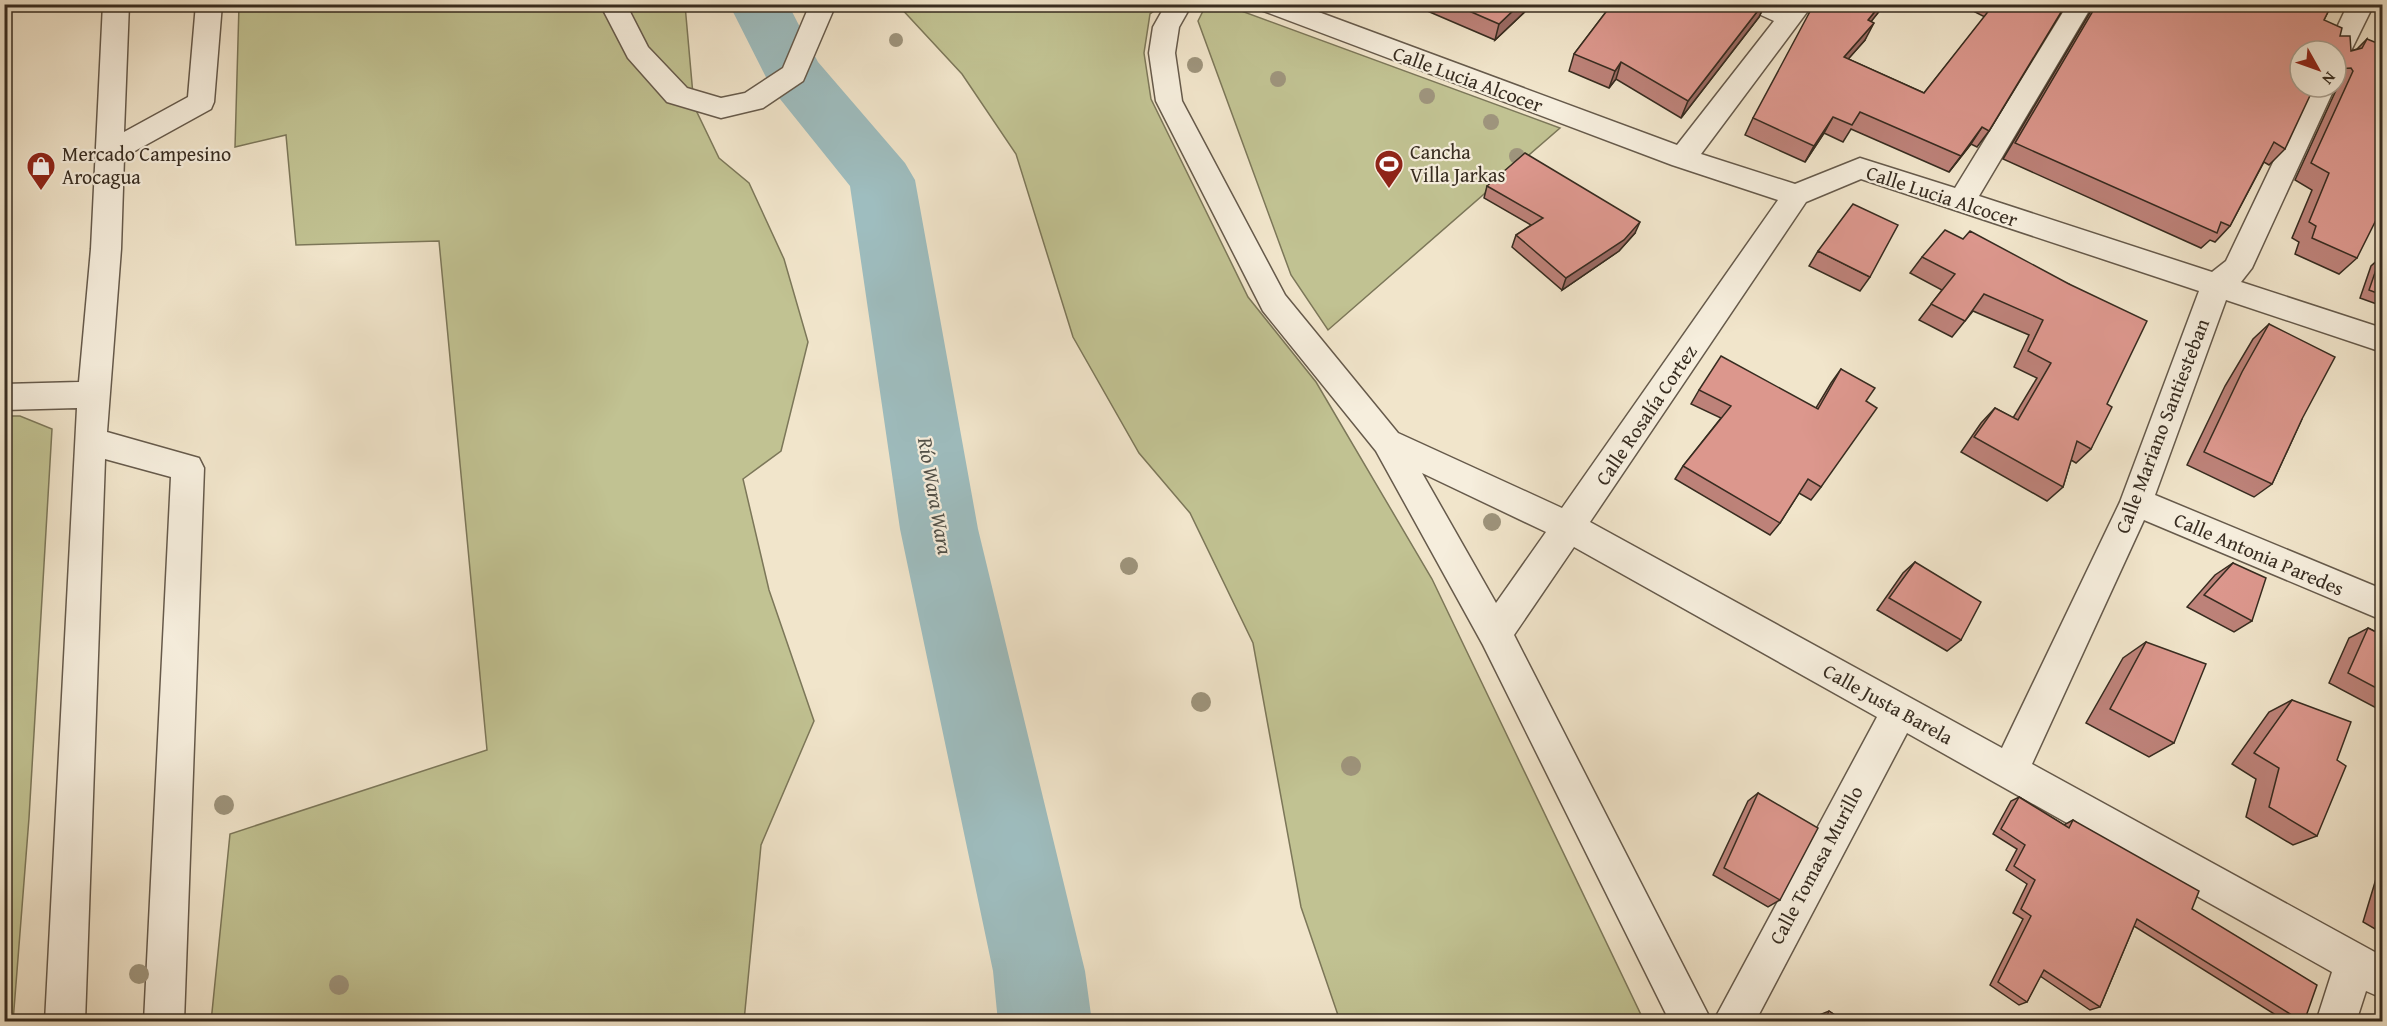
<svg xmlns="http://www.w3.org/2000/svg" width="2387" height="1026" font-family="'Gentium Book Plus',serif">
  <rect width="100%" height="100%" fill="#f1e5cb"/>
  <filter id="stains"><feTurbulence type="fractalNoise" baseFrequency=".00333" numOctaves="4"/><feColorMatrix values="0 0 0 0 .2 0 0 0 0 .09 0 0 0 0 .02 0 0 0 .5 -.17"/></filter>
  <radialGradient id="worn" r=".72"><stop offset=".6" stop-color="#630" stop-opacity="0"/><stop offset="1" stop-color="#630" stop-opacity=".3"/></radialGradient>
  <g fill="#c1c292" stroke="#7c7759" stroke-width="1.5">
    <path d="M239,5h446l9,101 25,52 30,25 35,76 24,83 -27,109 -38,28 26,111 45,131 -53,124 -17,176 -533,1 19,-188 257,-84 -48,-509 -143,4 -10,-110 -51,12z"/>
    <path d="M898,5h264l-12,9 -6,39 7,46 97,198 68,85 116,197 212,442h-304l-39,-114 -48,-264 -63,-130 -51,-60 -66,-116 -57,-183 -54,-80z"/>
    <path d="M1225,5l335,123 -232,202 -37,-55 -93,-254 7,-14z"/>
    <path d="M5,416h15l32,13 -23,389 -16,204 -9,-1z"/>
  </g>
  <g fill="none" stroke-linecap="round" stroke-linejoin="round">
    <path fill="#9ebdbf" fill-rule="evenodd" d="M729,4h59l30,58 87,101 10,17 63,349 107,442 7,51h-94l-5,-51 -93,-442 -50,-343 -78,-97z"/>
    <g stroke="#665a4b" stroke-width="3">
      <g id="minor">
        <path d="M103,4h26l-5,128 64,-35 8,-93h26l-8,98 -3,7 -87,48 -3,92 -14,183 92,26 5,10 -20,554h-40l27,-545 -66,-18 -20,563h-40l32,-614 -73,2v-26l75,-2 12,-133z"/>
        <path d="M600,4h26l22,43 39,41 34,10 24,-5 38,-25 27,-64h26l-33,77 -40,27 -42,10 -54,-16 -39,-44z"/>
        <path d="M1166,4h26l-13,23 -4,26 7,48 103,194 113,138 164,75 216,-308 -106,-35 -411,-155 -3,-6h39l380,141 97,-124 -24,-11 -3,-6h66l-112,150 94,30 65,-26 95,30 113,-184h25l-114,192 233,76 14,-11 83,-174h26l-83,181 -11,14 141,46v24l-156,-52 -71,195 227,94v31l-238,-100 -112,244 350,192v42l-16,-7 -10,31h-40l16,-50 -425,-239 -152,289h-42l164,-305 -303,-170 -60,88 198,387h-42l-187,-377 -107,-194 -113,-140 -107,-210 -7,-48 4,-26zM1861,179l338,112 -79,211 -118,246 -412,-226 216,-320zM1422,473l124,59 -50,71z"/>
        <path d="M2348,4h26l-29,59 -9,3v-15h-10z"/>
      </g>
    </g>
    <path stroke="#372c20" stroke-width="3" stroke-dasharray="4 2" stroke-linecap="butt" d="M34,10l2,-6"/>
    <use href="#minor" fill="#f6eedd" fill-rule="evenodd"/>
  </g>
  <g fill="#9e947c">
    <circle cx="896" cy="40" r="7"/>
    <circle cx="1195" cy="65" r="8"/>
    <circle cx="1278" cy="79" r="8"/>
    <circle cx="1427" cy="96" r="8"/>
    <circle cx="1491" cy="122" r="8"/>
    <circle cx="1517" cy="156" r="8"/>
    <circle cx="1492" cy="522" r="9"/>
    <circle cx="1129" cy="566" r="9"/>
    <circle cx="1201" cy="702" r="10"/>
    <circle cx="1351" cy="766" r="10"/>
    <circle cx="224" cy="805" r="10"/>
    <circle cx="139" cy="974" r="10"/>
    <circle cx="339" cy="985" r="10"/>
  </g>
  <g fill="#bd8279" stroke="#372c20" stroke-width="1.5">
    <path d="M1388,4h11l-3,5z"/>
    <path d="M1411,4h122l-38,36z"/>
    <path d="M1612,4h153l-6,13 -78,101 -65,-39 -7,9 -40,-17 5,-17z"/>
    <path d="M1885,4l-14,17 -6,19 -17,19 76,34 61,-76 -10,-5 5,-8h86l-77,127 -12,16 -6,-3 -22,28 -98,-43 -8,13 -19,-9 -19,29 -60,-27 8,-17z"/>
    <path d="M2095,4h237l-8,16 16,16 11,15 6,-2 10,-10 -10,219 -18,16 -44,-20 4,-12 -7,-4 20,-48 -17,-10 42,-92 -1,-2v-35h-36l-15,98 -16,16 -5,-3 -34,64 -15,16 -5,-2 -9,8 -198,-89z"/>
    <path d="M1487,186l148,47 -16,18 -57,39 -50,-43 4,-12 15,-10 -47,-27z"/>
    <path d="M1818,251l52,26 -10,14 -51,-25z"/>
    <path d="M1922,257l147,27 38,120 -16,45 -15,14 -5,-3 -8,27 -16,14 -86,-49 20,-29 14,-15 18,10 24,-40 -23,-11 15,-32 -56,-24 -21,26 -33,-17 23,-30 -32,-17z"/>
    <path d="M2380,258l2,1v47l-22,-8 11,-32z"/>
    <path d="M2269,324l33,95 -30,65 -18,13 -67,-32 38,-79 28,-47z"/>
    <path d="M1841,369l25,32 -45,86 -10,13 -12,-7 -19,30 -10,12 -95,-56 8,-13 38,-48 -30,-14 8,-14 117,18 15,-25z"/>
    <path d="M1915,562l46,78 -14,11 -70,-41 26,-37z"/>
    <path d="M2233,563l19,58 -18,11 -47,-25 28,-32z"/>
    <path d="M2368,628l14,7v76l-53,-28 20,-45z"/>
    <path d="M2146,642l28,101 -25,14 -63,-34 37,-65z"/>
    <path d="M2292,700l45,60 -20,76 -24,9 -47,-28 10,-38 -24,-15 37,-52z"/>
    <path d="M1758,793l22,107 -12,7 -55,-32 35,-74z"/>
    <path d="M2019,797l45,28 9,-5 119,89 112,113h-17l-153,-96 -34,81 -10,3 -50,-34 -13,26 -8,3 -29,-20 33,-66 -10,-6 14,-29 -21,-14 11,-21 -24,-15 18,-33z"/>
    <path d="M2382,859v74l-19,-11z"/>
    <path d="M1829,1011l16,11h-34l3,-5z"/>
  </g>
  <g fill="#9a6a63" stroke="#372c20" stroke-width="1.5">
    <path d="M1520,4h13l-38,36 4,-16z"/>
    <path d="M1763,4h2l-6,13 -78,101 7,-17z"/>
    <path d="M1881,4h4l-26,33 9,-17z"/>
    <path d="M1874,23l-9,17 -30,34 9,-17z"/>
    <path d="M1621,62l-5,17 -7,9 6,-17z"/>
    <path d="M1833,117l-9,16 -19,29 9,-16z"/>
    <path d="M1982,127l-11,17 -22,28 12,-16z"/>
    <path d="M1640,222l-5,11 -16,18 -57,39 4,-12z"/>
  </g>
  <g fill="#dc978d" stroke="#372c20" stroke-width="1.5">
    <path d="M1453,4h67l-21,20z"/>
    <path d="M1612,4h151l-75,97 -67,-39 -6,9 -41,-17z"/>
    <path d="M1814,4h67l-13,16 6,3 -30,34 80,36 70,-89h72l-77,127 -7,-4 -21,29 -101,-44 -8,13 -19,-8 -19,29 -61,-28z"/>
    <path d="M2097,4h235l-8,16 18,8 -2,8h10l1,15 11,-3 5,-9 15,6v163l-25,50 -45,-20 4,-12 -7,-4 20,-49 -18,-10 42,-92 -2,-3 -15,1v-18h-36v36h14l-29,62 -11,-7 -44,84 -9,-4 -4,11 -202,-90z"/>
    <path d="M1525,153l115,69 -16,18 -58,38 -50,-43 27,-17 -56,-32z"/>
    <path d="M1853,204l45,21 -28,52 -52,-26z"/>
    <path d="M1945,230l18,9 7,-8 99,53 78,37 -40,83 5,3 -21,42 -14,-8 -14,46 -89,-50 21,-29 23,12 33,-57 -23,-12 15,-31 -59,-26 -19,27 -34,-17 24,-30 -33,-17z"/>
    <path d="M2380,258l2,1v36l-13,-5z"/>
    <path d="M2269,324l66,33 -33,62 -30,65 -68,-32 38,-80z"/>
    <path d="M1721,356l97,53 23,-40 34,19 -9,13 11,7 -56,79 -13,-8 -28,44 -97,-57 48,-60 -32,-16z"/>
    <path d="M1915,562l66,40 -20,38 -72,-42z"/>
    <path d="M2233,563l33,15 -14,43 -48,-26z"/>
    <path d="M2368,628l14,7v56l-34,-18z"/>
    <path d="M2146,642l60,22 -32,79 -64,-34z"/>
    <path d="M2292,700l59,22 -14,38 9,6 -29,70 -48,-29 10,-39 -25,-15z"/>
    <path d="M1758,793l60,35 -38,72 -56,-32z"/>
    <path d="M2019,797l50,31 4,-8 126,71 -7,18 125,76 -13,37h-1l-166,-103 -37,88 -56,-37 -17,32 -29,-20 33,-66 -10,-7 14,-29 -21,-14 11,-21 -24,-16z"/>
    <path d="M1829,1011l16,11h-21z"/>
  </g>
  <defs>
    <g id="stadium-pin" transform="scale(1.5)"><path d="M0 17L-7.5 6A9.5 9.5 0 1 1 7.5 6Z" fill="#8f2418" stroke="#f6eedd"/><path d="M0-5a6.5 5 0 1 0 0 10a6.5 5 0 1 0 0-10ZM-3.5-1.8h7v3.6h-7Z" fill="#fff"/></g>
    <g id="shop-pin" transform="scale(1.5)"><path d="M0 17L-7.5 6A9.5 9.5 0 1 1 7.5 6Z" fill="#8f2418" stroke="#f6eedd"/><path d="M-5-2.5h2.3a2.7 3.5 0 0 1 5.4 0H5L5.5 6h-11ZM-1.5-2.5h3a1.5 2.3 0 0 0-3 0Z" fill="#fff"/></g>
  </defs>
  <g fill-rule="evenodd">
    <use href="#stadium-pin" x="1389" y="164"/>
    <use href="#shop-pin" x="41" y="166"/>
  </g>
  <g text-anchor="middle" stroke-width="4.5" stroke-linejoin="round" paint-order="stroke">
    <g font-size="20" fill="#372c20" stroke="#f6eedd">
      <text transform="translate(1468 79) rotate(20)" y="7">Calle Lucia Alcocer</text>
      <text transform="translate(1942 196) rotate(18)" y="7">Calle Lucia Alcocer</text>
      <text transform="translate(1646 415) rotate(-56)" y="7">Calle Rosalía Cortez</text>
      <text transform="translate(2162 426) rotate(-69)" y="7">Calle Mariano Santiesteban</text>
      <text transform="translate(2259 554) rotate(23)" y="7">Calle Antonia Paredes</text>
      <text transform="translate(1888 704) rotate(29)" y="7">Calle Justa Barela</text>
      <text transform="translate(1816 865) rotate(-62)" y="7">Calle Tomasa Murillo</text>
    </g>
    <g font-size="20" fill="#372c20" stroke="#f6eedd" text-anchor="start">
      <text x="1410" y="159">Cancha<tspan x="1410" dy="23">Villa Jarkas</tspan></text>
      <text x="62" y="161">Mercado Campesino<tspan x="62" dy="23">Arocagua</tspan></text>
    </g>
    <g font-size="21" font-style="italic" fill="#515048" stroke="#f6eedd">
      <text transform="translate(935 496) rotate(80)" y="7">Río Wara Wara</text>
    </g>
  </g>
  <rect width="2387" height="1026" fill="none" stroke="#f1e5cb" stroke-width="24"/>
  <rect x="6" y="6" width="2375" height="1014" fill="none" stroke="#372c20" stroke-width="3"/>
  <rect x="12" y="12" width="2363" height="1002" fill="none" stroke="#372c20" stroke-width="1.5"/>
  <g transform="translate(2318 69) rotate(130)"><circle r="28" fill="#f6eedd" stroke="#aaa091" stroke-width="1.5"/>
  <path d="M0-4.5L10 22L0 15L-10 22Z" fill="#8f2418"/>
  <text y="-9" font-size="16" font-weight="bold" text-anchor="middle" fill="#372c20">N</text>
  </g>
  <rect width="100%" height="100%" filter="url(#stains)"/>
  <rect width="100%" height="100%" fill="url(#worn)"/>
</svg>
